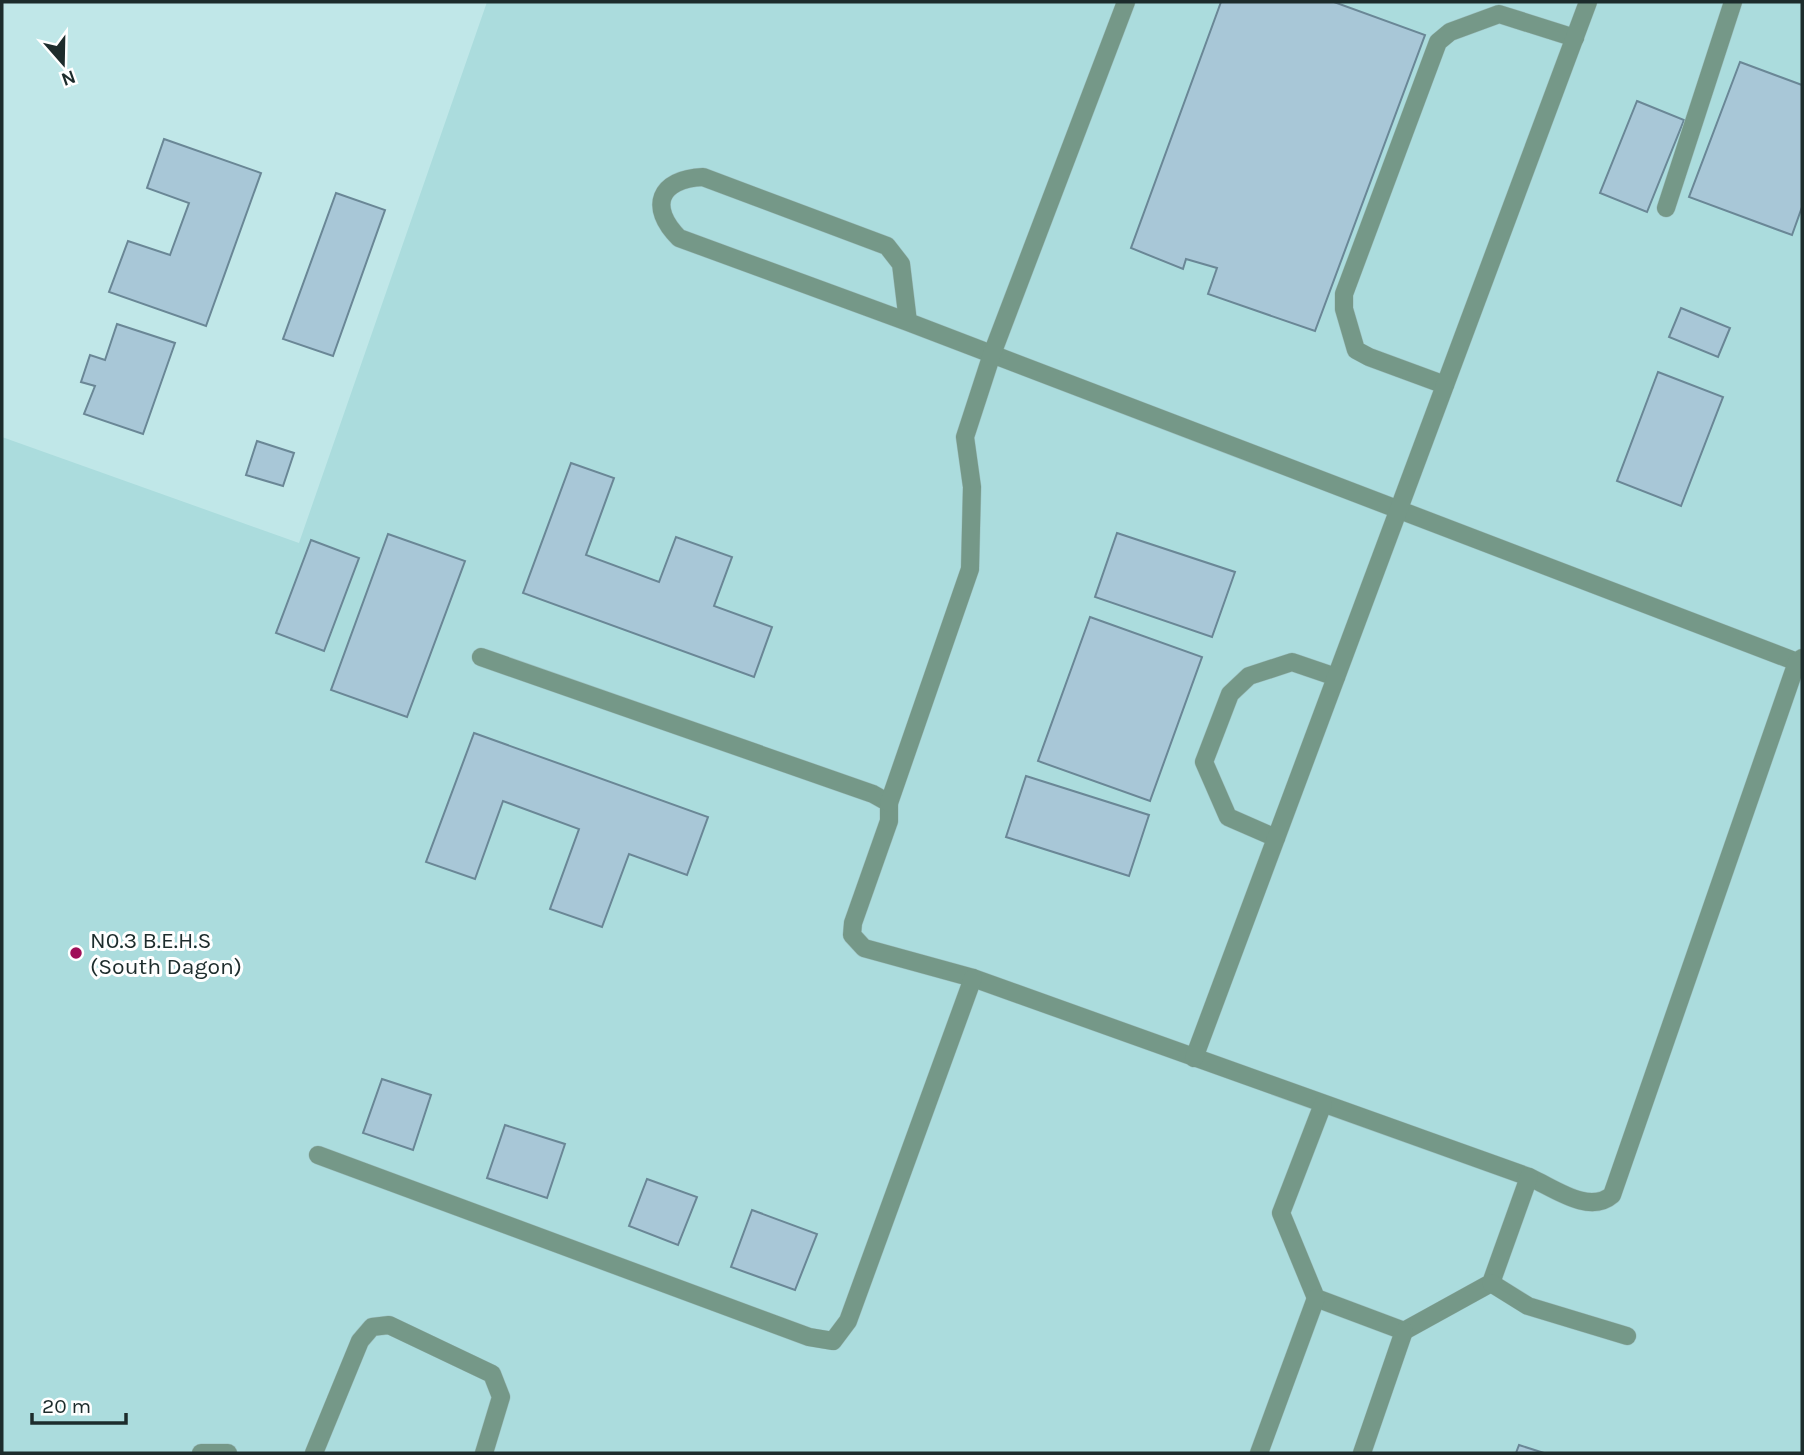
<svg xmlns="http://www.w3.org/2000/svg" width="1804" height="1455" font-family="Karla,sans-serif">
  <rect width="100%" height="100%" fill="#c0e7e8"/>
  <path fill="#abdcdd" d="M487,2h1315v1451h-1800v-1016l297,106z"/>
  <g fill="#a8c7d7" stroke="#6a8796" stroke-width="2">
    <path d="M1221,2h113l91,33 -110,296 -107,-37 9,-26 -31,-9 -3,10 -52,-21z"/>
    <path d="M1740,62l62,23v122l-10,28 -103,-38z"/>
    <path d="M1637,101l47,19 -37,92 -47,-19z"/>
    <path d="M164,139l97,34 -55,153 -97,-34 19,-51 42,14 19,-52 -42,-15z"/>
    <path d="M336,193l49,17 -52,146 -50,-17z"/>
    <path d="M1681,308l49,20 -12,29 -49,-20z"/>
    <path d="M117,324l58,19 -32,91 -59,-20 11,-28 -14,-4 9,-27 15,5z"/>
    <path d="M1658,372l65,25 -42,109 -64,-25z"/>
    <path d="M257,441l37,12 -11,33 -37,-11z"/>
    <path d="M571,463l43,15 -28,77 73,27 17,-45 56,20 -18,49 58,21 -18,50 -231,-84z"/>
    <path d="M1117,533l118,39 -23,65 -117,-40z"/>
    <path d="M388,534l77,27 -58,156 -76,-27z"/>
    <path d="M311,540l48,18 -35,93 -48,-18z"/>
    <path d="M1090,617l112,40 -52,144 -112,-40z"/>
    <path d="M474,733l234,84 -21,58 -58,-21 -27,73 -52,-18 29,-80 -76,-28 -28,78 -49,-17z"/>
    <path d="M1026,776l123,39 -20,61 -123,-39z"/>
    <path d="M382,1079l49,16 -18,55 -50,-17z"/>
    <path d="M505,1125l60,19 -18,54 -60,-20z"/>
    <path d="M647,1179l50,18 -19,48 -49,-19z"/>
    <path d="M752,1210l65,24 -22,56 -64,-23z"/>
    <path d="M1519,1445l25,8h-28z"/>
  </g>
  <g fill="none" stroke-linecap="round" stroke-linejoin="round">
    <g stroke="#9fc2c2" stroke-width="19">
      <g id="lane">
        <path d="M1666,208l67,-206"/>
        <path d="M908,322l-7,-58 -14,-18 -184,-69c-44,2 -55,30 -24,61l229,84 889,340"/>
        <path d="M1445,385l-76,-28 -13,-7 -12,-41v-15l94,-252 12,-10 49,-18 76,24"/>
        <path d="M481,657l392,137 16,9v18l-36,102 -1,12 12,13 109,30 556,199c25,11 60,38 83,18l185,-533 5,-4"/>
        <path d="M889,803l81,-234 2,-82 -7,-50 27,-83 134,-352"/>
        <path d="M1276,838l-48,-21 -24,-55 26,-68 19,-18 43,-14 44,15"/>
        <path d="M1194,1058l394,-1056"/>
        <path d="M1323,1104l-42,109 35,85 88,33 87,-48 38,-106"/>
        <path d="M318,1155l491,182 24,4 15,-20 125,-343"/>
        <path d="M1491,1283l37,23 99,30"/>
        <path d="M201,1453h27"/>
        <path d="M314,1453l46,-112 12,-14 17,-2 103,49 9,23 -17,56"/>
        <path d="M1259,1453l57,-155"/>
        <path d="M1362,1453l42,-122"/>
      </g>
    </g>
    <use href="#lane" stroke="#759888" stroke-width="18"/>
  </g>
  <circle fill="#9f0e58" stroke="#fff" stroke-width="2.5" cx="76" cy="953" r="7"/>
  <g text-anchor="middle" stroke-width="6" stroke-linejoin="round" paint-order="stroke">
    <g font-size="23" fill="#1d2c2c" stroke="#fff" text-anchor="start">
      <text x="90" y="948">N0.3 B.E.H.S<tspan x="90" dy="26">(South Dagon)</tspan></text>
    </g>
  </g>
  <rect width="1804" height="1455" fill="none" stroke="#1d2c2c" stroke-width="7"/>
  <g transform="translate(63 63) rotate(160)" stroke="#ffffff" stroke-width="5" paint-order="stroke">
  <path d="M0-5L12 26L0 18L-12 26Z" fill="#1d2c2c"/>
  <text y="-10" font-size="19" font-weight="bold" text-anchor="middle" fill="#1d2c2c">N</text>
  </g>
  <path d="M32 1413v10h94v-10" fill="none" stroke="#1d2c2c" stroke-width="3.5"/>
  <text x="42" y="1413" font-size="21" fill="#1d2c2c" stroke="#ffffff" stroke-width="5" paint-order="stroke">20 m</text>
</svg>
